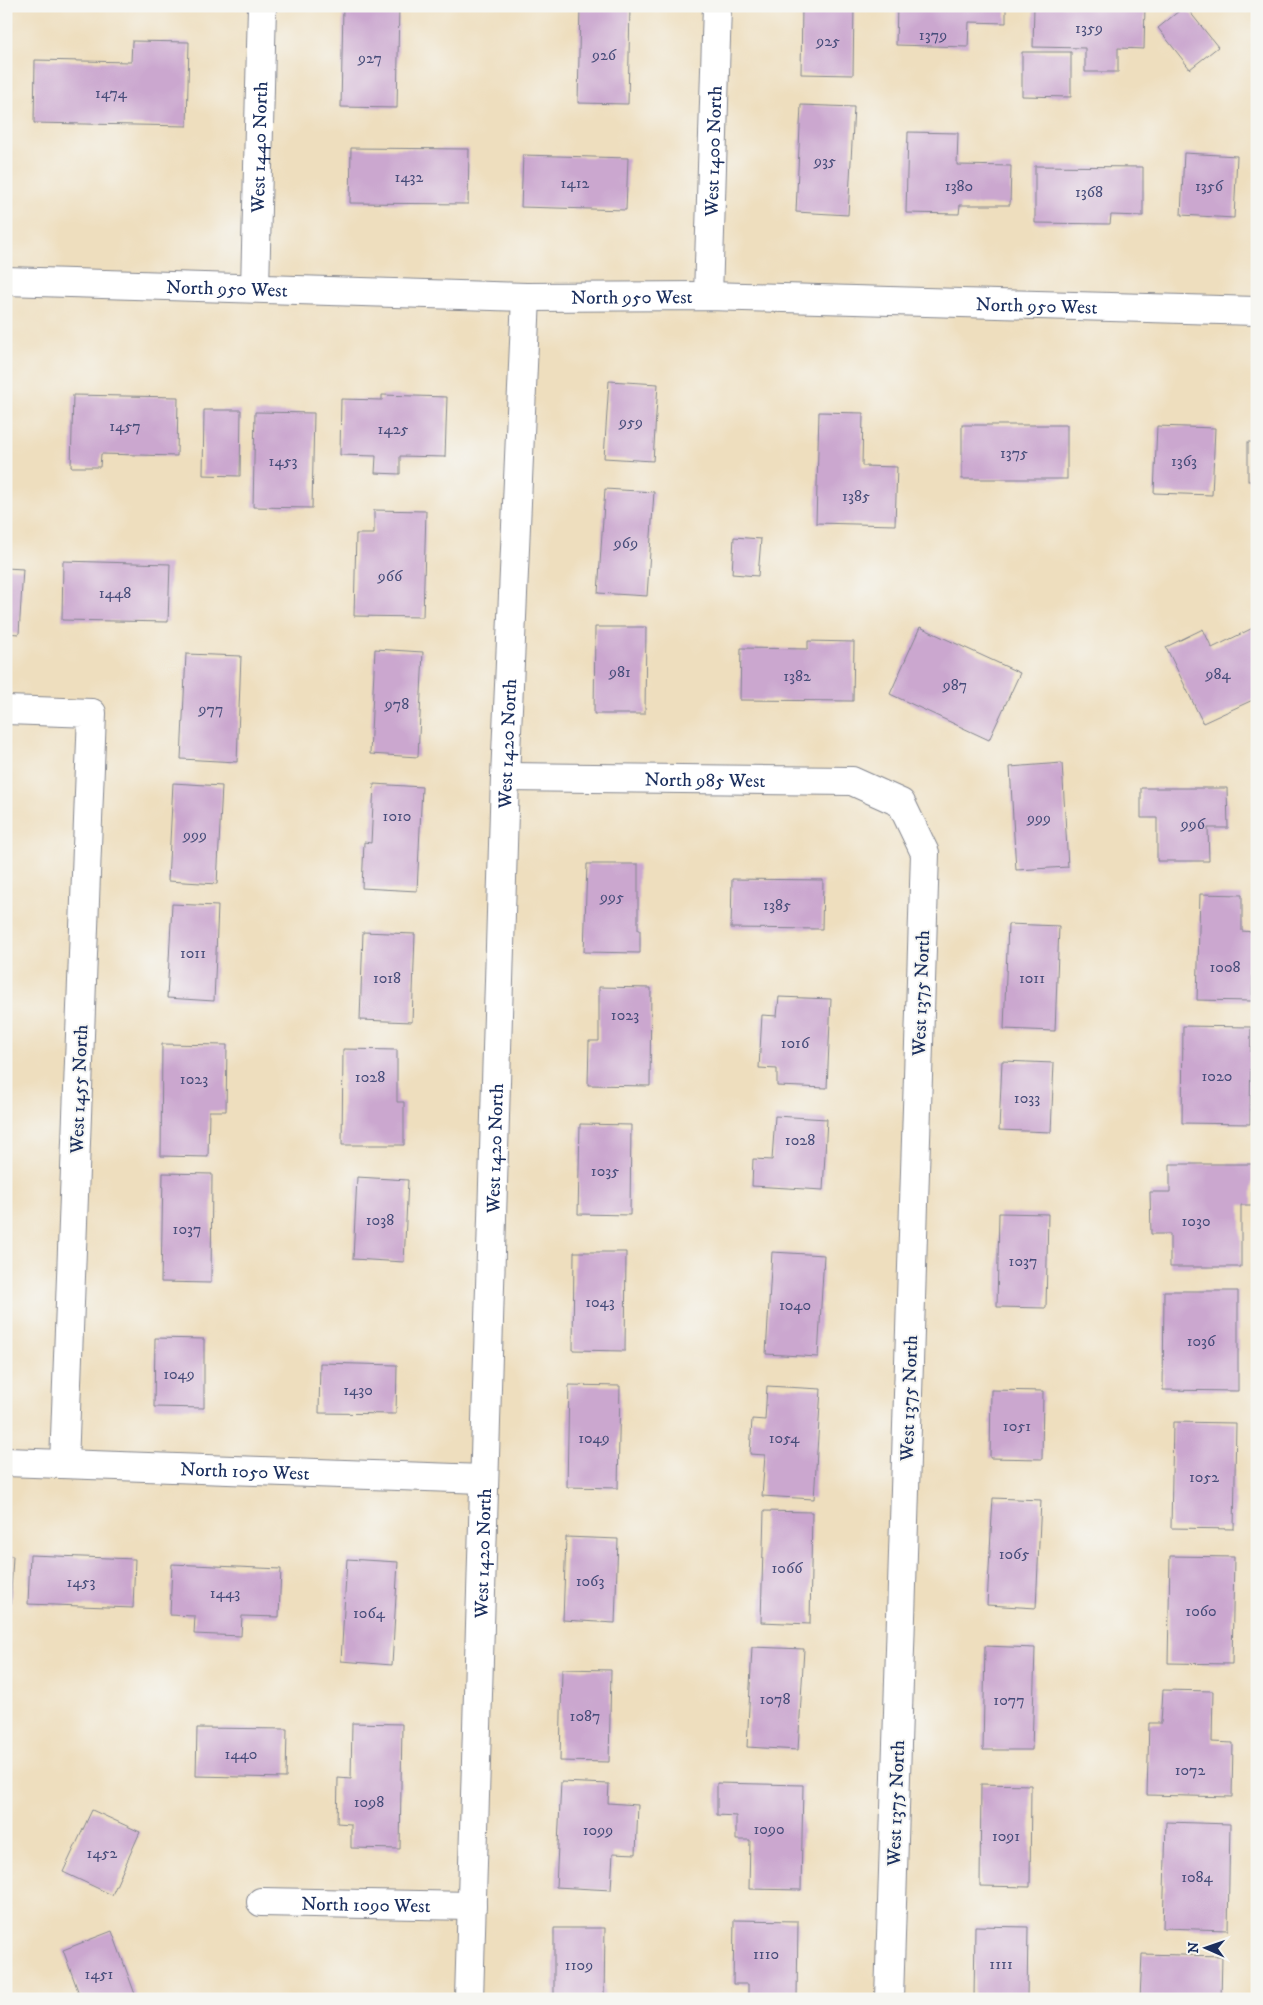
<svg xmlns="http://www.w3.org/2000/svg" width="1263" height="2005" font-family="'IM FELL DW Pica',serif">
  <rect width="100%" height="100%" fill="#f6f6f2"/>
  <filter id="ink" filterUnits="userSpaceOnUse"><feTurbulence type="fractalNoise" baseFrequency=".02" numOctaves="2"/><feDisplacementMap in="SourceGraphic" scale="10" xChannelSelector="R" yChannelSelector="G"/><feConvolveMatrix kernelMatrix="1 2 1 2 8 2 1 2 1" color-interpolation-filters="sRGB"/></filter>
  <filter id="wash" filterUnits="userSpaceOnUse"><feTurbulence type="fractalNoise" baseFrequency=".0096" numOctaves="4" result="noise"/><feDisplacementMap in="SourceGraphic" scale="20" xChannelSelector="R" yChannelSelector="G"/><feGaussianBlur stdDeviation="1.12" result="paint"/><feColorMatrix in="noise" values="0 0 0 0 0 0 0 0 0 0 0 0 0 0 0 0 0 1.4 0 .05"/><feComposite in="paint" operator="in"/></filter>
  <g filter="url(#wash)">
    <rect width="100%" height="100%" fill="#eedebe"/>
    <g id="blocks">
      <g fill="#cba7cf">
        <path d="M343,6h56l-2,102 -56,-1z"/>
        <path d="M580,6h50l-2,98 -50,-1z"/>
        <path d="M802,6h52l-1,69 -52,-1z"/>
        <path d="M897,6h109v17l-37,-1 -1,25 -72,-2z"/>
        <path d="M1034,6h111l-1,43 -26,-1v24h-33v-24l-52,-1z"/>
        <path d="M1185,6l33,41 -28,22 -32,-41z"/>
        <path d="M132,41l57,1 -2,84 -153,-3 1,-63 96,2z"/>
        <path d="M1022,52h49v45l-49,-1z"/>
        <path d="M801,105l53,2 -6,108 -52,-3z"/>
        <path d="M908,132l50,1 -1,32 54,1 -1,39h-50l-1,9 -53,-1z"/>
        <path d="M351,148l118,1 -1,55 -118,-1z"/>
        <path d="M1184,153l53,3 -3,62 -53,-3z"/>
        <path d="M523,155l105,3 -2,52 -105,-3z"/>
        <path d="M1035,166l108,1v49l-32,-1 -1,9 -75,-1z"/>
        <path d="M609,381l49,3 -5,77 -49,-3z"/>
        <path d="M73,395l105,2 -1,59 -76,-2 -1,13h-29z"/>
        <path d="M382,395l65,2 -2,60 -45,-1v18l-25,-1 1,-17 -36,-1 1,-56 41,1z"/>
        <path d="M204,410h37l-1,66 -37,-1z"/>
        <path d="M255,412l59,1 -2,95 -59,-1z"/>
        <path d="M819,412l44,1 -1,53 35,1 -2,58 -79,-2z"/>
        <rect x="962" y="425" width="105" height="54"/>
        <path d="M1157,426l58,2 -3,67 -58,-2z"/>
        <rect x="1248" y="442" width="9" height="39"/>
        <path d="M605,489l49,3 -7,104 -49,-3z"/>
        <path d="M374,510l52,1 -3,106 -69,-1 2,-82h18z"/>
        <path d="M734,537l27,2 -3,37 -26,-2z"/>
        <path d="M63,561l107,3 -2,58 -106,-2z"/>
        <path d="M6,568l17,1 -4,65 -13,-1z"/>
        <path d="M1257,626v72l-54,25 -37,-76 37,-18 9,19z"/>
        <path d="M595,627h51l-1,87h-51z"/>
        <path d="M920,627l100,46 -31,67 -99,-46z"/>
        <path d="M808,641l46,1 -1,59 -113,-1 1,-52 67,1z"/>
        <path d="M375,649l48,3 -5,105 -48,-3z"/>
        <path d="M186,654l55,2 -4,106 -56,-3z"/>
        <path d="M1062,763l6,104 -52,3 -6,-103z"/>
        <path d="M173,783l49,3 -5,98 -49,-3z"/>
        <path d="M374,784l48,3 -5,104 -55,-3 2,-46 7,1z"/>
        <path d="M1141,788h86l1,40h-20l1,33h-52v-43h-16z"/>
        <path d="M6,796l3,1 -1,23h-2z"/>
        <path d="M587,864h51v66h2v23l-56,-1z"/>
        <path d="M732,879l91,1 -1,49 -91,-1z"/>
        <path d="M1200,894l42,1v36l12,1 -2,69 -55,-1z"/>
        <path d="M172,904l46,2 -4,95 -47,-3z"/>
        <path d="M1008,924l51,2 -4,105 -51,-2z"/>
        <path d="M363,932l52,2 -3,88 -52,-2z"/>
        <path d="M599,987l52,1 -1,98 -62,-1 1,-44h10z"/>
        <path d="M779,997l52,2 -4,89 -50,-2v-17l-18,-1 3,-53 15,1z"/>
        <path d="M1183,1026l68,1 -1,97 -68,-1z"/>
        <path d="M162,1044l65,1 -1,66h-17l-1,46 -47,-1z"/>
        <path d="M343,1049l54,1v52h7v43h-62z"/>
        <path d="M1002,1061l52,2 -3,69 -52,-2z"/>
        <path d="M775,1116l52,3 -4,71 -71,-4 1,-27 19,1z"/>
        <path d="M580,1124l51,1 -1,90 -52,-1z"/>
        <path d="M1170,1164h82v41h-11v62h-71v-33h-19l-1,-42h20z"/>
        <path d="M163,1173l49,1 -1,109 -50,-1z"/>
        <path d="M357,1177l51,3 -4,82 -51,-3z"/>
        <path d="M999,1213l49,1 -2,94 -49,-1z"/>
        <path d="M574,1252h52l-1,99 -52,-1z"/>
        <path d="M772,1252l52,3 -6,102 -52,-3z"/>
        <path d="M1164,1291h74v100l-75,-1z"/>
        <path d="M155,1338l49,1v69l-50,-1z"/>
        <path d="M320,1363l77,2 -1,49 -77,-1z"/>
        <path d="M569,1385l51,1 -2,102 -51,-1z"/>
        <path d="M767,1386l54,3 -7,110 -52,-3 3,-41 -15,-1 2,-35 13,1z"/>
        <path d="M991,1390l52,1 -1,68 -52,-1z"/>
        <path d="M1173,1422l63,1 -2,106 -63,-1z"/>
        <path d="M993,1498l48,2 -5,108 -49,-3z"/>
        <path d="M764,1511l48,1 -2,112 -49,-2z"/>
        <path d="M566,1537l52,2 -3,84 -52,-3z"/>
        <path d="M30,1555l105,4 -2,49 -105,-4z"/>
        <path d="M6,1556h7l-3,55h-4z"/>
        <path d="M1170,1556l64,1 -2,107 -64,-1z"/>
        <path d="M347,1559l51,3 -6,103 -51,-4z"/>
        <path d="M172,1564l109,5 -2,48 -37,-1 -1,20 -47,-2 1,-18 -25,-1z"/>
        <path d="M985,1646l50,2 -3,102h-49z"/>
        <path d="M752,1647l52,2 -6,101 -51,-3z"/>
        <path d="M562,1669l49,1 -2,92 -49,-1z"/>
        <path d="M1163,1690l50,1 -1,51 21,1 -1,54 -85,-2 2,-72h12z"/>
        <path d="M352,1723l50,1 -2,125 -49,-1v-24l-14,-1 1,-45 13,1z"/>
        <path d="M197,1728l90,1 -1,49 -90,-2z"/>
        <path d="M561,1782l48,2 -1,19 30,2 -2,49 -23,-1 -2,37 -55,-3z"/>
        <path d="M717,1783l86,2 -2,105 -52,-1 1,-49h-14v-24l-19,-1z"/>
        <path d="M981,1784l50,1 -1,102 -50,-1z"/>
        <path d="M92,1810l48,22 -28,63 -49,-23z"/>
        <path d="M1166,1822l64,2 -2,106 -65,-2z"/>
        <path d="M734,1920l64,1 -1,78h-49v-15h-15z"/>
        <path d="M975,1926l53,1 -1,72h-53z"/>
        <path d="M554,1928h51l-1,71h-50z"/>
        <path d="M112,1931l24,66 -55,2 -18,-49z"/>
        <path d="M1142,1954l80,2 -1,43h-81z"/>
      </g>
    </g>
  </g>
  <g filter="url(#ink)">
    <use href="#blocks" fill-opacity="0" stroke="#84868e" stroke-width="1"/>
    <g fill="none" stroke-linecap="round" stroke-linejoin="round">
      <g stroke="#84868e" stroke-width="30">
        <g id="minor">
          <path id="s1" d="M6,281l520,16 182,-1 549,15"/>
          <path id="s2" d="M255,288l7,-282"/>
          <path id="s3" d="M708,296l9,-290"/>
          <path d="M6,710l86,3 -28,751"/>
          <path id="s4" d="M505,777l347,4 49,22 24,50 -36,1146"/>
          <path id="s5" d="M6,1462l477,17"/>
          <path id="s6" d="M261,1902l211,4"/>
          <path id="s7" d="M469,1999l36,-1222 21,-480"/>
        </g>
      </g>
      <use href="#minor" stroke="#fff" stroke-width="28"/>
    </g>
  </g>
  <g text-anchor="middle" stroke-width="4" stroke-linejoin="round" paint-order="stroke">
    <g font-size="16" fill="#474d7a">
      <text x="1089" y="33">1359</text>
      <text x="933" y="40">1379</text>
      <text x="828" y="46">925</text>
      <text x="604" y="60">926</text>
      <text x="370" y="63">927</text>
      <text x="111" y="98">1474</text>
      <text x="825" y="166">935</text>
      <text x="409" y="182">1432</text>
      <text x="575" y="188">1412</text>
      <text x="959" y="191">1380</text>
      <text x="1209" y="191">1356</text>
      <text x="1089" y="197">1368</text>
      <text x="631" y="427">959</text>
      <text x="125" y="431">1457</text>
      <text x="393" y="434">1425</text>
      <text x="1014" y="458">1375</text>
      <text x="283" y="466">1453</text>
      <text x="1184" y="466">1363</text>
      <text x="856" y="501">1385</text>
      <text x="626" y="548">969</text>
      <text x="390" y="581">966</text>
      <text x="115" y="598">1448</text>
      <text x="620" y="677">981</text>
      <text x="1218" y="679">984</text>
      <text x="797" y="681">1382</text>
      <text x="955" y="690">987</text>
      <text x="397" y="709">978</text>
      <text x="211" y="714">977</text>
      <text x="397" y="821">1010</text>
      <text x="1039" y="823">999</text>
      <text x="1193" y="829">996</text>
      <text x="195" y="840">999</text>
      <text x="612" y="902">995</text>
      <text x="777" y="910">1385</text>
      <text x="193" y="958">1011</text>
      <text x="1225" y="972">1008</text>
      <text x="387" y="983">1018</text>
      <text x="1032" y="983">1011</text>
      <text x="625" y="1020">1023</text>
      <text x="795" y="1048">1016</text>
      <text x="1217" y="1081">1020</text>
      <text x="370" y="1082">1028</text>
      <text x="194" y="1084">1023</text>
      <text x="1027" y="1103">1033</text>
      <text x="800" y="1145">1028</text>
      <text x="605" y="1176">1035</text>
      <text x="380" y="1225">1038</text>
      <text x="1196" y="1226">1030</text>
      <text x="187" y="1234">1037</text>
      <text x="1023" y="1266">1037</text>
      <text x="600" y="1307">1043</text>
      <text x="795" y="1310">1040</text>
      <text x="1201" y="1346">1036</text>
      <text x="179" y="1379">1049</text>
      <text x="358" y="1395">1430</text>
      <text x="1017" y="1431">1051</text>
      <text x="594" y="1443">1049</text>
      <text x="784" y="1443">1054</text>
      <text x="1204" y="1482">1052</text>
      <text x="1014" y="1559">1065</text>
      <text x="787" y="1573">1066</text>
      <text x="590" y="1586">1063</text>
      <text x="81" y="1587">1453</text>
      <text x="225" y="1598">1443</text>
      <text x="1201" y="1616">1060</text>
      <text x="369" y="1618">1064</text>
      <text x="775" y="1704">1078</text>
      <text x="1009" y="1705">1077</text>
      <text x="585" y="1721">1087</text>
      <text x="241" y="1759">1440</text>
      <text x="1190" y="1775">1072</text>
      <text x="369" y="1807">1098</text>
      <text x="769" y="1834">1090</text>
      <text x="598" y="1835">1099</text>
      <text x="1006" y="1841">1091</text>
      <text x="102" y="1858">1452</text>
      <text x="1197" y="1882">1084</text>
      <text x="766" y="1959">1110</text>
      <text x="1001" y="1969">1111</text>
      <text x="579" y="1970">1109</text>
      <text x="99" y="1979">1451</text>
    </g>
    <g font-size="19" fill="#1b2f5e" stroke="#f6f6f2">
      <text dy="7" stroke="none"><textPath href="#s2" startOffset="141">West 1440 North</textPath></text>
      <text dy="7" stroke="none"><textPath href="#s3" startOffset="145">West 1400 North</textPath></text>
      <text dy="7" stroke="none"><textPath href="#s1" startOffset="221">North 950 West</textPath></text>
      <text dy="7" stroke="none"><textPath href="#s1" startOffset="626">North 950 West</textPath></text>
      <text dy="7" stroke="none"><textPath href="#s1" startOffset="1031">North 950 West</textPath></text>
      <text dy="7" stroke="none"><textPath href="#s7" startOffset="1256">West 1420 North</textPath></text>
      <text dy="7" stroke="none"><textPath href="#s4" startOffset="200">North 985 West</textPath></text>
      <text transform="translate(920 993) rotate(-88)" y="7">West 1375 North</text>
      <text transform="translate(78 1089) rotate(-88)" y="7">West 1455 North</text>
      <text dy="7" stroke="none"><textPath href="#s7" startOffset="851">West 1420 North</textPath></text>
      <text transform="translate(908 1398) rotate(-88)" y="7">West 1375 North</text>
      <text dy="7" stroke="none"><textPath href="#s5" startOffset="239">North 1050 West</textPath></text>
      <text dy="7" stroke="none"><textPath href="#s7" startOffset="446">West 1420 North</textPath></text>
      <text transform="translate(895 1803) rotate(-88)" y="7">West 1375 North</text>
      <text dy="7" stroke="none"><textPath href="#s6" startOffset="105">North 1090 West</textPath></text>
    </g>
  </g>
  <rect width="1263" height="2005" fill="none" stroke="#f6f6f2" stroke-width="25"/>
  <g transform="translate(1206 1948) rotate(272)" stroke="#f6f6f2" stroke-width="4" paint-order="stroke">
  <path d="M0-4L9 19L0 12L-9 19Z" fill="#1b2f5e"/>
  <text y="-8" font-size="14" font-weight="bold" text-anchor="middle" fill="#1b2f5e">N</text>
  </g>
</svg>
